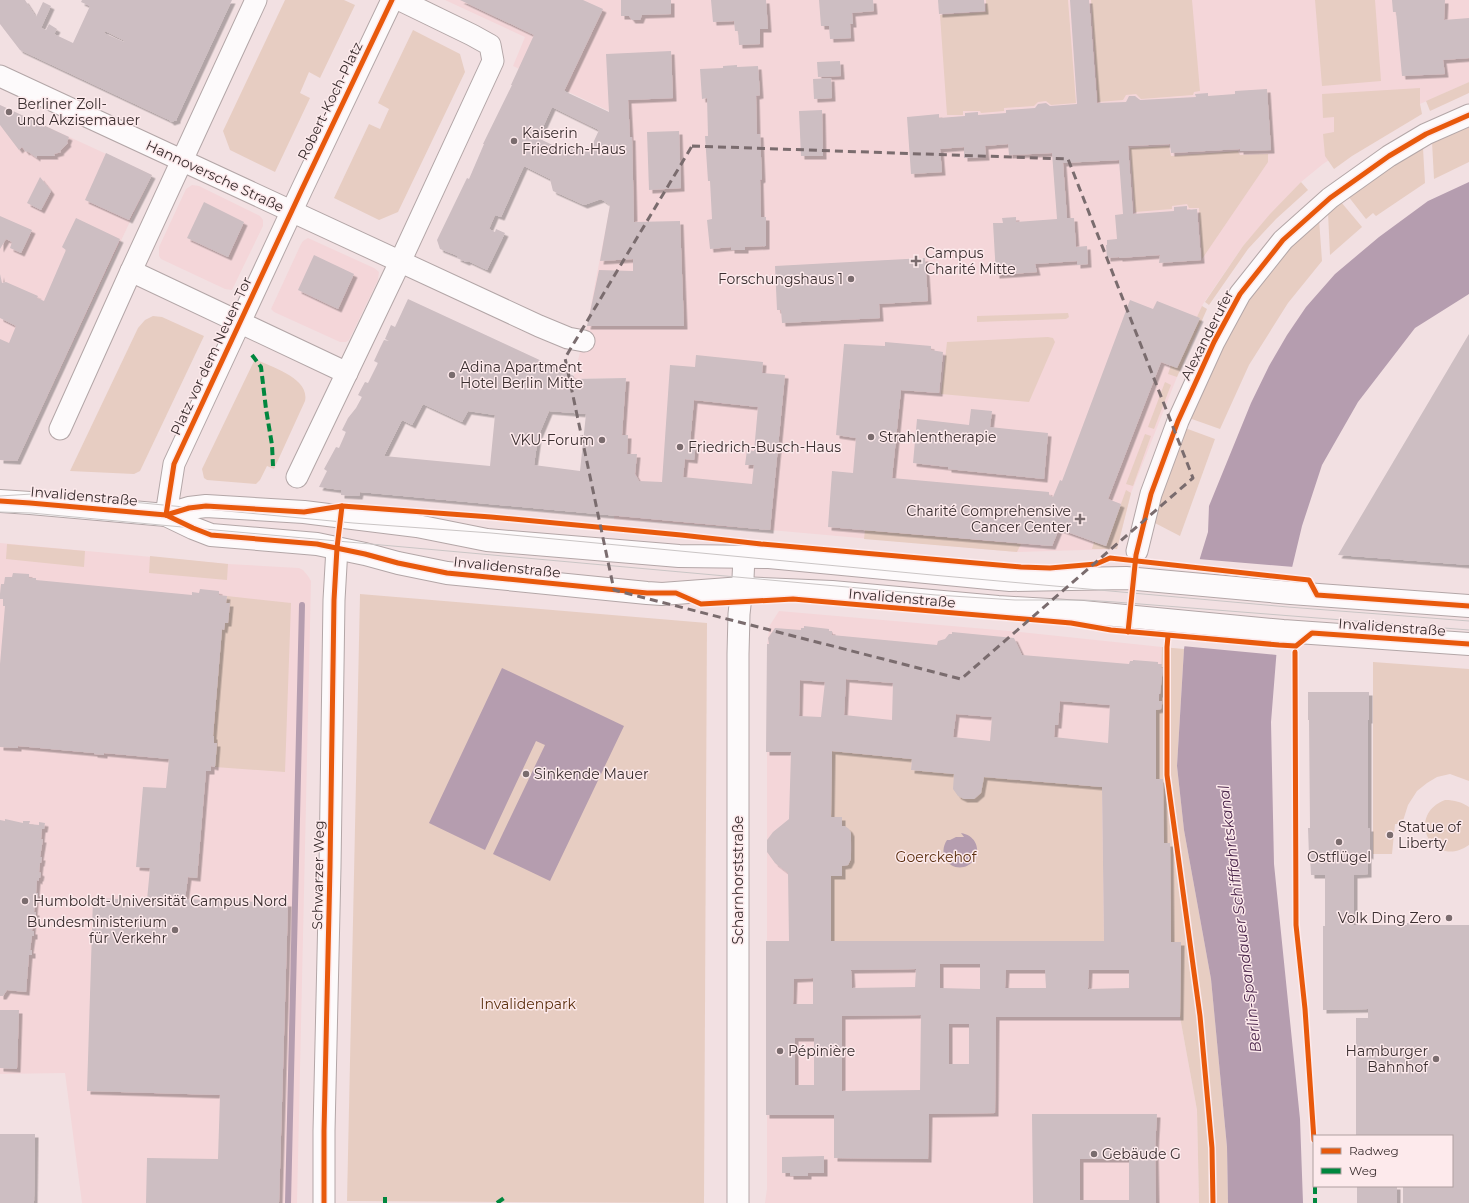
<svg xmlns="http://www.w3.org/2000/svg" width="1469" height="1203" font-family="Montserrat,sans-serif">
  <defs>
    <filter id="shadow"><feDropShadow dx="3.5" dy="3.5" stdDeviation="0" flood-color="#0004"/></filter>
  </defs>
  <rect width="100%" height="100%" fill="#f2e0e2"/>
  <g fill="#f4d6d9">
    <path d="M445,0h1024v82l-49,22 -28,14 -69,46 -22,18 -58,64 -40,58 -26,73 -46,116 -14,56 -100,3 -247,-22 -156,-11 12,-141 -53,1 14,-53 23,-120 -1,-95 -96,-45 12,-29z"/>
    <path d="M0,105l152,70 -135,286 -17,-1z"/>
    <path d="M192,185l7,1 61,30 3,4v6l-31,64 -7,-1 -64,-30 -2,-3v-9l27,-58z"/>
    <path d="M308,238l66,30 5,4 -1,8 -29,60 -3,2h-6l-66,-30 -3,-3 30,-65 2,-3z"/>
    <path d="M0,543l228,21 71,4 4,2 5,6 3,5 -14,622h-215l-17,-130 -65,1z"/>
    <path d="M779,611l241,21 142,15 -1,20 2,1 -1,33 -1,8 -4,1 7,132 6,1 1,98 10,1 -1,75 17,93 2,93h-434l2,-14v-544l3,-20z"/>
  </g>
  <g fill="#e7cdc2">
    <path d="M285,0h59l11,5 -35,73 -11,-6 -9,21 10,5 -35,74 -45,-22 -7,-19z"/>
    <path d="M986,0h82l8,103 -25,2 -5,-4 -8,1 -4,4 -30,2v3l-23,2 -1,-2h-17v4h-16l-7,-100 46,-3z"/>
    <path d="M1091,0h101l8,91 -6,1 -1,3 -52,4 -5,-5 -10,1 -3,5 -25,2z"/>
    <path d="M1315,0h60l6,81 -59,5z"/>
    <path d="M413,30l47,24 5,18 -67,140 -19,8 -45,-22 35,-74 11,5 9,-20 -11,-6z"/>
    <path d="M1469,82v11l-39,18 -4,-10z"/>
    <path d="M1420,88v16l2,10 -70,42 -18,13 -9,-13 -2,-22 11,-2v-15l-11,1 -1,-24z"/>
    <path d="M1469,125v37l-35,17 -2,-37z"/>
    <path d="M1169,146l2,10 67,-5 2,4 28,-1v8l-66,97 -3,-51h-10l-2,-4 -15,2v3l-37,3 -5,-64z"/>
    <path d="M1423,148l2,35 -49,33 -3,-3 -7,6 -18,-23 35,-26z"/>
    <path d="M1301,182l7,8 -32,29 -28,30 -39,56 -4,-3 38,-56 27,-32z"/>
    <path d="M1341,202l21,25 -32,28 -2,-42z"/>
    <path d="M1319,219l3,42 -34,42 -39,62 -29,64 -31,-11 23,-59 43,-69 35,-43z"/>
    <path d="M1202,306l5,3 -30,68 -9,-3 3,-9 6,2 23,-49 -3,-1z"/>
    <path d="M1068,313l1,4 -3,2 -89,3v-6z"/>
    <path d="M153,316l9,1 42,19 -64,135 -6,3 -64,-3 68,-143 7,-8z"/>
    <path d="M1048,337l5,1 2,4 -26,60 -88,-8 6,-52z"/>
    <path d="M255,359c16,8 55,19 50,42l-31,68 -7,-3 -7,14 -4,4 -49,-4 -3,-2 -2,-9z"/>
    <path d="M1165,382l6,3 -17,44 -6,-2z"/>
    <path d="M1185,428l30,11 -35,97 -29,-15z"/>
    <path d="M1145,434l6,2 -18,50 -7,-2z"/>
    <path d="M1126,490l5,3 -14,56h-25l2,-7 12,4z"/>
    <path d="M865,530l20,2 136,12 -4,8 -153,-13z"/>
    <path d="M7,544l78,7 -1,16 -78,-8z"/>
    <path d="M150,556l78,8 -1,16 -78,-7z"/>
    <path d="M360,594l347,29 -3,580 -357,-2z"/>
    <path d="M227,596l64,7 -6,169 -70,-5 2,-24h-3v-6l-1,-1 9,-107 2,1 1,-7h3l2,-19 -4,-1z"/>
    <path d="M1162,647l22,2 -7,117 7,64 27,149 16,168 1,56h-29l-2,-93 -17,-93 1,-75h-10l-1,-99h-6l-8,-64v-69l5,-1 1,-8h-3l4,-33h-2z"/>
    <path d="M1373,662l96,7v112l-19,-7 -13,3 -10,6 -10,8 -9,14 -6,19h-7l-3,30h-19z"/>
    <path d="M832,751l80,8 -1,11 191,17 2,154h-273v-65l11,-1v-9l6,-1c5,-8 6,-37 -6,-39v-9h-11z"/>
    <path d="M1445,800c10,0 16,2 24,7v38c-36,25 -65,-29 -24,-45z"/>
  </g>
  <g fill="#b59daf">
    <path d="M1469,182v112l-54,34 -57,74 -36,63 -20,61 -23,96 -8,100 3,142 26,255 3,84h-75l-1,-56 -16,-168 -27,-149 -7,-64 7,-117 16,-91 8,-26 1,-26 42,-103 18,-37 18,-31 19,-28 29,-33 44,-37 49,-36z"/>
    <path d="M502,668l122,58 -74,155 -57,-27 52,-109 -9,-4 -51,109 -56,-27z"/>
    <path d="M961,833c13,2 19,13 15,25l-1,1c-15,20 -41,1 -28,-19h3l6,-3h8z"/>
  </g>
  <path fill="#f2e0e2" d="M1198,559l96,8 -13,55 -4,33 -95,-9z"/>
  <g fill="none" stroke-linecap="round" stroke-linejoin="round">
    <path stroke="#b59daf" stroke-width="6" d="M288,1203l14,-598"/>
  </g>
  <g fill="#cdbec2" fill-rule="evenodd" filter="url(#shadow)">
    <path d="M0,0h25l11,17 7,-15 8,4 -10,22 5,2 3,-6 8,5 -3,5 19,9 17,-37 -9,-4 1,-2h150l-55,118v2l-6,2 -2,-2 -149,-70 -20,-26zM105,31l20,10 -1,1 -20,-9z"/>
    <path d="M460,0h123l20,9 -39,82 45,21 -3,-58 65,-3 2,47 -45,2 2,37h2l2,85 46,-1 4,105h-97l12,-56 34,1v-12l-33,2 10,-56 -9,-6 -17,6 -31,-14 -3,-12 -26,-13 -23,51 -6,-2 -6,14 6,3 1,-3 9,4 -18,37 -19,-9 -2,1 -9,-4 1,-2 -18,-7 -3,-9 30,-62 2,1 15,-35h-1l29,-59h-1l23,-50zM552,107l47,23 -10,22 -14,-7 -12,5 -25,-12z"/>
    <path d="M621,0h50v14l-29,1 -2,5h-8l-3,-4h-8z"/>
    <path d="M711,0h55l2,29h-8v15l-21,1 -1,-14h-3l-1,-10 -21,1z"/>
    <path d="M819,0h54l1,11 -22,2 1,11h-3l1,14 -21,1 -1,-13h-8z"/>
    <path d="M938,0h46l1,11 -46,3z"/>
    <path d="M1070,0h19l8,103 29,-1 3,-6h6l5,4 56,-3 -1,-3 13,-1v3l27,-2v-3l32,-2 4,61 -31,1v-2l-69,4 -1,-9 -42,2 5,68 41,-3v-4l13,-1v4l10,-1 4,51 -42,3 1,-8 -41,3v-1l-12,1 -1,-13h1v-5l10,-1 -2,-24 8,-1 -4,-54 -56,3 4,55h7l2,29 11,-1 1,18 -11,1v-4l-42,3 2,8 -41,3 -3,-52h10l-1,-5 14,-1v5l41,-3 -5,-66 -43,2 -1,-11 -23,2 1,11 -22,1v-11l-24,2 2,23 -31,2 -4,-57 32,-3v4l26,-2v-3l13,-1v3l28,-2v-3l29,-2 3,-4 8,-1 4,3 27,-2z"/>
    <path d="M1392,0h53l-1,20 25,-2v40l-26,2 2,14 -43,2 -6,-64h-3z"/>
    <path d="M840,61l1,15 -23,1 -1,-15z"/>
    <path d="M737,65v2l21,-1 2,29 -4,1 1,38h3l2,45 -2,1 1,37h5v29l-21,1v3h-14v-3l-21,2 -3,-29 5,-1 -2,-38h-2l-3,-45h3l-1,-38 -5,1 -2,-30 23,-1v-2z"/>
    <path d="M831,78l1,20 -18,1 -1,-20z"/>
    <path d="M0,105l69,32 -2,5 1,1 -8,8 1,1 -7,2 1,2h-18v2l-10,-7 -1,1 -4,-5 -3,3 -19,-25z"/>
    <path d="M822,110l1,46h-22l-2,-45z"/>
    <path d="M679,131l2,57 -32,2 -2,-58z"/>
    <path d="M106,153l46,22 -23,45 -44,-20z"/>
    <path d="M40,177l11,14 -10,19 -14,-7z"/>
    <path d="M204,202l40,20 -16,35 -41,-19z"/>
    <path d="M0,216l32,14 -11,23 -11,-5 2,-6 -6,-3 -6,10z"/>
    <path d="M76,218l44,21 -103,222 -17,-1v-121l9,4 7,-17 -16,-8v-44l2,9 4,-1 32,14 -1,2 7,3 22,-51 -4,-3z"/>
    <path d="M314,255l40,19 -16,35 -40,-19z"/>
    <path d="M925,258l3,43 -49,3 1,14 -98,5 -1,-13h-4l-2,-44z"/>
    <path d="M408,299l166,77 -1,3 53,-1 -4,57h6l-1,19h10l-2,20 4,7 23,1 8,-117 25,2 1,-12 67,7 -1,11 23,2 -15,155 -410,-38 -1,4 -18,-1v-5l-22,-3 8,-16 -3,-2 12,-22 3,1 7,-16 -4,-2 6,-12 8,-10 6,-11 -4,-2 7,-13 3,1 10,-20 -4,-2 6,-13 4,2 -4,-2 4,-8 5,1 -4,-2 6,-14 4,2zM694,400l64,7 -4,44 -7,-1 -2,15h9l-2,19 -69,-7 2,-18 9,1 2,-17 -6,-1zM423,404l39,18 6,-11 27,4 -5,51 -106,-10 18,-36 10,5zM549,411l37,3 -6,57 -46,-6 4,-28z"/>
    <path d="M1130,300l23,9 4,-8 43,17 -23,50 -16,-6 -53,137 13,5 -15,42 -47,-17 -7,17 -224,-19 4,-56 21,2 3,-35 -20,-3 8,-91 41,2v-4l46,4v4l12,2 -4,41 -38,-3 -9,88 157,14v3l4,2 7,-17 2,1z"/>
    <path d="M1469,334v231l-131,-10z"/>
    <path d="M971,409l21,2 -2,16 58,6 -4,46 -96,-10v-2l-35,-4 4,-44 52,6z"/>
    <path d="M13,573l16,1v4h7v2l156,15v-3l7,1 1,-4 19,2v4l8,1 -1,7h4l-2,20h-3l-1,7 -2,-1 -9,107h1v7h3l-2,24 -4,-1v5h-5l-9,107 -9,-1 -3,22 103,4 -9,300h-133l1,-45 71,1 2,-64 -133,-4 6,-193 54,2 3,-32 -14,-1 7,-80 23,1 3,-29 -65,-6v2l-10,-1v-1l-76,-7v2l-18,-1v-83l5,-58h-2v-7h-3v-5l1,-10h3l1,-7h7z"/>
    <path d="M804,626l25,3v2h3v4l105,10 1,-4 7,-2 4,-5h3v-2l62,6 8,17 107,9 1,-3h3v-1l25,2v2h4l-1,4h2l-3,26h-1v7h3l-1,8 -5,1v69h7l1,64h6l1,99h10l-1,75h-184l-1,96 -66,1 -1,45 -94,-1v-43h-68v-174h23l-1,-68 -13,-10 -8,-11v-12l6,-8 16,-13 2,-67h-25l1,-108h2l-1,-6 7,-10 26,2v-2h3zM846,679l47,4 -1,37 -48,-5zM800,680l25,2 -4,35 -22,-1zM1060,701l50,4 -2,38 -54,-6 1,-12h3zM956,714l36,3 -2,24 -37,-4zM832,751l80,8 -1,11 43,4 -1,15 5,7 6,3h10l7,-6 3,-16 118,10 2,154h-273v-65h11v-10l6,-1 3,-6v-26l-2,-4 -4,-3h-3v-9h-11zM940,964h40v25l-40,-1zM916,969l-1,18 -63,1 -1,-18zM1006,970h39l1,18h-41zM1089,970h40v18l-41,1zM813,978v26h-20l1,-25zM921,1015l-1,75 -78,1v-75zM949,1024h20v40h-20zM795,1038h19v47h-19z"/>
    <path d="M1308,692h61v28h-1v108h2v28l-2,-1v19l-14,1v50h53v-2h14v2h48v278h-66v-17h49v-50h-96v-118h12v-9l-45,1v-84h2v-51h-14l-1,-19h-1l-1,-28h2l-1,-108h-1z"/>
    <path d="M5,819l18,4v-2h7l-1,3 10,1v-3l6,1 -1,6h-2l-1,10h2l-3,18h2l-1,6h-1l-1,9 2,1 -1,5h-1v3l-2,-1 -1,13h2v7l-3,-1 -1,13h2v6h-3l-1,13h2v5h-2l-2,14h2v5h-3l-3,37 -19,-2 -4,6h-3v-176l5,1z"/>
    <path d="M0,1010h19l-2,59 -17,-1z"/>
    <path d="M1032,1114h125l-2,35 1,54h-123zM1080,1159h49v41h-49z"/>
    <path d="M0,1134h35l-1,69h-34z"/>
    <path d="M824,1156v17h-16v3h-18v-3h-8v-16z"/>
    <rect x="1357" y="1186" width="40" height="17"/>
  </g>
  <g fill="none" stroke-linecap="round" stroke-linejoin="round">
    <g stroke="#b3a6a7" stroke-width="23">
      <g id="minor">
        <path d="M0,76l539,250 29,12 16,3"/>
        <path d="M131,271l216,102"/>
        <path d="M60,429l71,-158 125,-271"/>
        <path d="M297,477l103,-215 93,-201 -3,-16 -18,-10 -72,-35"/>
        <path d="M166,515l8,-51 128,-275 90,-189"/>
        <path d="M1137,551l14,-57 27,-73 36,-79 26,-48 43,-54 47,-42 59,-42 37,-22 43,-19"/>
        <path d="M324,1203v-72l6,-264 4,-267 3,-52"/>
        <path d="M738,1203v-549l1,-40 4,-36 1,-21"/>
      </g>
    </g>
    <g stroke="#b3a6a7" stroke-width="24">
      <g id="major">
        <path d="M0,501l30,2 136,12 23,-7 17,-2 98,6 113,14 70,14 192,16 90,1 241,23 116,-2 165,15 178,13"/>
        <path d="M166,515l27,13 18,7 106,9 48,10 33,9 49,10 200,20 15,1 80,-6 90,4 166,15 85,5 200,19 186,13"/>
      </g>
    </g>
    <use href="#minor" stroke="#fdfafb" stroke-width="21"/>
    <use href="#major" stroke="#fdfafb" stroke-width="22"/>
    <g stroke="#cac5c5" stroke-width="1">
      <path d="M0,496l32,-2 26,1 295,28 138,10 441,42 356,32 181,14"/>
      <path d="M0,512l31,1 162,15 743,67 79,5h69l31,2 354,28"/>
    </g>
    <g stroke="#00873e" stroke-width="4" stroke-dasharray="8 4" stroke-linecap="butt">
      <path d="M252,355l9,12 5,42 6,36 1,21"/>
      <path d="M1315,1186v17"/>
      <path d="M385,1203v-6"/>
      <path d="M497,1203l7,-5"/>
    </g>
    <g stroke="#fdeaec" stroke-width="8">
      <g id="cycleway">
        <path d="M0,501l30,2 136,12 23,-7 17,-2 98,6 38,-6 149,11 190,18 80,9 260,23 29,1 46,-4 14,-6 199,22 8,15 152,11"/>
        <path d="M166,515l27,13 18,7 106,9 48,10 33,9 49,10 200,20h29l25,11 92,-5 278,24 40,7 168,15 17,1 16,-13 157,11"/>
        <path d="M166,515l8,-51 128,-275 90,-189"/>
        <path d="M1128,632l8,-77 15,-61 27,-73 36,-79 26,-48 43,-54 47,-42 59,-42 37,-22 43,-19"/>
        <path d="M1168,636l-1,11v128l33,241 12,132 1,55"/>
        <path d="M1295,652l1,273 9,84 9,131"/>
        <path d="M324,1203v-72l6,-264 4,-267 3,-52 5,-42"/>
      </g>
    </g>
    <use href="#cycleway" stroke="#e8590c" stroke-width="5"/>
  </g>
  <path fill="none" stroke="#7a6c6e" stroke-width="3" stroke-dasharray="8 5" stroke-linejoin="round" d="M692,146l376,13 125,319 -232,201 -347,-89 -49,-232z"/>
  <g fill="#7a6c6e" stroke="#fdeaec" stroke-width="1.5">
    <circle cx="9" cy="112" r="4"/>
    <circle cx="514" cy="141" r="4"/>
    <path d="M914 255h4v4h4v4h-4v4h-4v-4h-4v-4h4z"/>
    <circle cx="851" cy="279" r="4"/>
    <circle cx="452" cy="375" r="4"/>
    <circle cx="871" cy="437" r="4"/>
    <circle cx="602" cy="440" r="4"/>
    <circle cx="680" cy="447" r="4"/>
    <path d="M1078 513h4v4h4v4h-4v4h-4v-4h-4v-4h4z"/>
    <circle cx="526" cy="774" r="4"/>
    <circle cx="1390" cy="835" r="4"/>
    <circle cx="1339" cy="842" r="4"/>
    <circle cx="25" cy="901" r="4"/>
    <circle cx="1449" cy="918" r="4"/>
    <circle cx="175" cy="930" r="4"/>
    <circle cx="780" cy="1051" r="4"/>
    <circle cx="1436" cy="1059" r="4"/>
    <circle cx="1094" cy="1154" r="4"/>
  </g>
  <g text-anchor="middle" stroke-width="3" stroke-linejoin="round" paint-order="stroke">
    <g font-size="14" fill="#3a2e2f" stroke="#fdeaec">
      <text transform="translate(330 101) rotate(-64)" y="5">Robert-Koch-Platz</text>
      <text transform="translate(215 176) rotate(25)" y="5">Hannoversche Straße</text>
      <text transform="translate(1207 335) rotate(-63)" y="5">Alexanderufer</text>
      <text transform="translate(211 356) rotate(-65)" y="5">Platz vor dem Neuen Tor</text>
      <text transform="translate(84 496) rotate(5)" y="5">Invalidenstraße</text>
      <text transform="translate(507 567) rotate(6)" y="5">Invalidenstraße</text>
      <text transform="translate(902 598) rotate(5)" y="5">Invalidenstraße</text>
      <text transform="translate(1392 627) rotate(4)" y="5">Invalidenstraße</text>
      <text transform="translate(318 875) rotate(-89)" y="5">Schwarzer Weg</text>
      <text transform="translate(738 880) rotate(-90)" y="5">Scharnhorststraße</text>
    </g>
    <g font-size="14" fill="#3a2e2f" stroke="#fdeaec" text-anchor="start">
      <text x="17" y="109">Berliner Zoll-<tspan x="17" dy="16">und Akzisemauer</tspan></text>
      <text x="522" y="138">Kaiserin<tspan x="522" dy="16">Friedrich-Haus</tspan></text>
      <text x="925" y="258">Campus<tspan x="925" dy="16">Charité Mitte</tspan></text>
      <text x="843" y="284" text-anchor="end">Forschungshaus 1</text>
      <text x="460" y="372">Adina Apartment<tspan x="460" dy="16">Hotel Berlin Mitte</tspan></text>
      <text x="879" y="442">Strahlentherapie</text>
      <text x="594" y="445" text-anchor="end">VKU-Forum</text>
      <text x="688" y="452">Friedrich-Busch-Haus</text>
      <text x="1071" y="516" text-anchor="end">Charité Comprehensive<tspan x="1071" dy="16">Cancer Center</tspan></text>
      <text x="534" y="779">Sinkende Mauer</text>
      <text x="1398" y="832">Statue of<tspan x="1398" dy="16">Liberty</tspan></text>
      <text x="1339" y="862" text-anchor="middle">Ostflügel</text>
      <text x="33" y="906">Humboldt-Universität Campus Nord</text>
      <text x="1441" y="923" text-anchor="end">Volk Ding Zero</text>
      <text x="167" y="927" text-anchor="end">Bundesministerium<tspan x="167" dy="16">für Verkehr</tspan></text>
      <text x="788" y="1056">Pépinière</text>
      <text x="1428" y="1056" text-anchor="end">Hamburger<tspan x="1428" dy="16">Bahnhof</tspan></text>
      <text x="1102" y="1159">Gebäude G</text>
    </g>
    <g font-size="14" fill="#5b2f0e" stroke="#fdeaec">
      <text x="936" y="862">Goerckehof</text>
      <text x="528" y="1009">Invalidenpark</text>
    </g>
    <g font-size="15" font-style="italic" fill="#4c274c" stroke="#fdeaec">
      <text transform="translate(1240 919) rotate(-97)" y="5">Berlin-Spandauer Schifffahrtskanal</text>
    </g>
  </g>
  <rect x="1313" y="1135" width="140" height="52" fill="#fdeaec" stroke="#af9fa0"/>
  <rect x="1321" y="1148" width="20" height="6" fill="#e8590c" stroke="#af9fa0"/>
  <text x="1349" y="1155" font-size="12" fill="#3a2e2f">Radweg</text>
  <rect x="1321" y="1168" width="20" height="6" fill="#00873e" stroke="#af9fa0"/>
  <text x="1349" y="1175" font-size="12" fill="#3a2e2f">Weg</text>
</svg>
